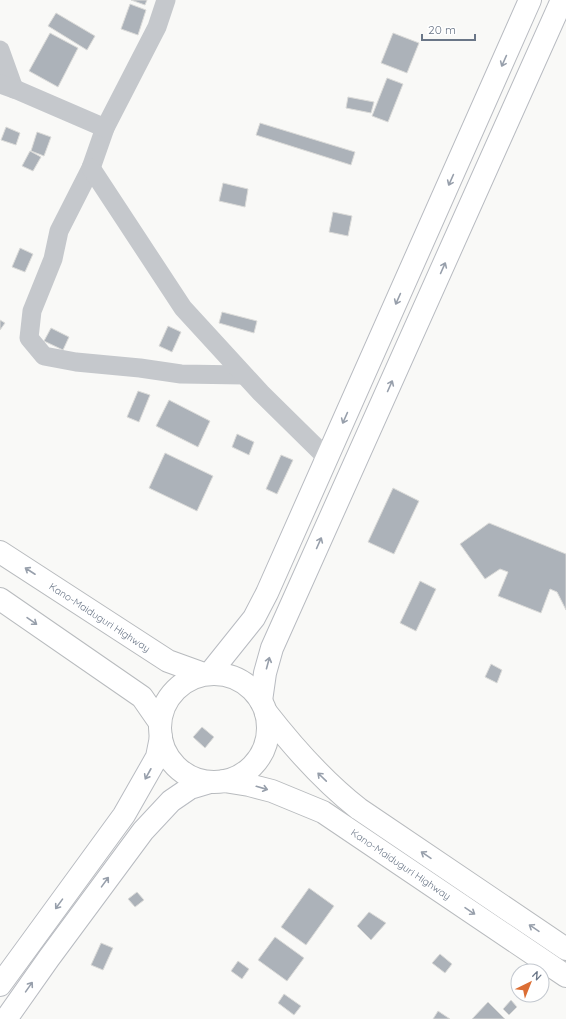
<svg xmlns="http://www.w3.org/2000/svg" width="566" height="1019" font-family="Quicksand,sans-serif">
  <rect width="100%" height="100%" fill="#f9f9f7"/>
  <g fill="#acb2b9" stroke="#dbdbd9">
    <path d="M131,0h16l-2,5z"/>
    <path d="M130,4l16,6 -8,25 -17,-6z"/>
    <path d="M56,13l39,23 -8,14 -39,-24z"/>
    <path d="M50,33l28,15 -20,39 -29,-16z"/>
    <path d="M393,33l26,10 -12,30 -26,-10z"/>
    <path d="M387,78l16,6 -15,38 -16,-6z"/>
    <path d="M348,97l26,5 -3,11 -25,-5z"/>
    <path d="M260,123l95,29 -4,13 -95,-30z"/>
    <path d="M6,127l14,6 -4,12 -15,-5z"/>
    <path d="M37,132l14,5 -7,19 -13,-5z"/>
    <path d="M30,151l11,6 -8,14 -11,-5z"/>
    <path d="M223,183l25,6 -3,18 -26,-6z"/>
    <path d="M333,212l19,4 -4,20 -19,-4z"/>
    <path d="M20,248l13,6 -8,18 -13,-5z"/>
    <path d="M222,312l35,9 -3,12 -35,-10z"/>
    <path d="M0,320l5,3 -5,7z"/>
    <path d="M168,326l13,6 -9,20 -13,-6z"/>
    <path d="M51,328l18,9 -6,13 -19,-9z"/>
    <path d="M138,391l12,4 -11,27 -12,-5z"/>
    <path d="M169,400l41,21 -12,26 -42,-21z"/>
    <path d="M237,434l17,8 -5,13 -17,-8z"/>
    <path d="M165,453l48,23 -16,35 -48,-23z"/>
    <path d="M281,455l12,5 -16,34 -11,-5z"/>
    <path d="M393,488l26,13 -25,53 -26,-12z"/>
    <path d="M489,523l77,31v56l-9,-18 -7,-3 -9,24 -43,-17 10,-24 -8,-3 -15,10 -25,-35z"/>
    <path d="M420,581l16,8 -20,42 -16,-8z"/>
    <path d="M491,664l11,6 -5,13 -12,-6z"/>
    <path d="M202,727l12,10 -9,11 -12,-11z"/>
    <path d="M309,888l25,18 -28,39 -25,-18z"/>
    <path d="M137,892l7,8 -9,7 -7,-8z"/>
    <path d="M369,912l17,11 -15,17 -14,-14z"/>
    <path d="M275,937l29,21 -17,23 -29,-21z"/>
    <path d="M101,943l12,5 -10,22 -12,-5z"/>
    <path d="M440,954l12,10 -7,9 -13,-10z"/>
    <path d="M238,961l11,8 -7,10 -11,-8z"/>
    <path d="M284,994l17,12 -7,9 -16,-12z"/>
    <path d="M511,1000l6,7 -8,8 -6,-6z"/>
    <path d="M488,1002l17,17h-33z"/>
    <path d="M438,1011l12,8h-17z"/>
  </g>
  <g fill="none" stroke-linecap="round" stroke-linejoin="round">
    <g stroke="#b8bbc1" stroke-width="24">
      <g id="secondary">
        <path d="M210,673l44,-55 13,-25 263,-593"/>
        <path d="M261,701l4,-28 7,-25 290,-648"/>
        <path d="M0,985l124,-170 33,-58 4,-20"/>
        <path d="M6,1019l43,-61 94,-127 28,-30 19,-13 20,-6"/>
      </g>
    </g>
    <g stroke="#b8bbbe" stroke-width="24">
      <g id="trunk">
        <path d="M0,552l168,109 36,13"/>
        <path d="M0,599l142,98 18,26"/>
        <circle cx="214" cy="728" r="54"/>
        <path d="M266,712c28,36 57,69 93,97l207,140"/>
        <path d="M224,781l25,4 23,6 51,21 243,164"/>
      </g>
    </g>
    <g stroke="#c5c8cc" stroke-width="19">
      <path d="M166,0l-9,27 -52,101 -14,40 -32,63 -6,28 -21,52 -3,27 15,18 32,6 64,6 41,6 63,1"/>
      <path d="M0,50l14,39"/>
      <path d="M0,84l17,6 88,38"/>
      <path d="M91,168l92,140 78,85 66,65"/>
    </g>
    <use href="#secondary" stroke="#fff" stroke-width="22"/>
    <use href="#trunk" stroke="#fff" stroke-width="22"/>
  </g>
  <defs><path id="oneway-shaft" d="M-6 0H5M1.5-3L5.5 0L1.5 3" fill="none" stroke-width="1.6" stroke-linecap="round" stroke-linejoin="round"/></defs>
  <g stroke="#979fab">
    <use href="#oneway-shaft" transform="translate(504 61) rotate(114)"/>
    <use href="#oneway-shaft" transform="translate(451 180) rotate(114)"/>
    <use href="#oneway-shaft" transform="translate(443 268) rotate(-66)"/>
    <use href="#oneway-shaft" transform="translate(398 299) rotate(114)"/>
    <use href="#oneway-shaft" transform="translate(390 386) rotate(-66)"/>
    <use href="#oneway-shaft" transform="translate(345 418) rotate(114)"/>
    <use href="#oneway-shaft" transform="translate(319 543) rotate(-66)"/>
    <use href="#oneway-shaft" transform="translate(30 571) rotate(-147)"/>
    <use href="#oneway-shaft" transform="translate(32 621) rotate(35)"/>
    <use href="#oneway-shaft" transform="translate(268 663) rotate(-75)"/>
    <use href="#oneway-shaft" transform="translate(148 774) rotate(119)"/>
    <use href="#oneway-shaft" transform="translate(322 777) rotate(-136)"/>
    <use href="#oneway-shaft" transform="translate(262 788) rotate(16)"/>
    <use href="#oneway-shaft" transform="translate(426 855) rotate(-146)"/>
    <use href="#oneway-shaft" transform="translate(105 882) rotate(-54)"/>
    <use href="#oneway-shaft" transform="translate(59 904) rotate(126)"/>
    <use href="#oneway-shaft" transform="translate(470 911) rotate(34)"/>
    <use href="#oneway-shaft" transform="translate(534 928) rotate(-146)"/>
    <use href="#oneway-shaft" transform="translate(29 987) rotate(-55)"/>
  </g>
  <g text-anchor="middle" stroke-width="4" stroke-linejoin="round" paint-order="stroke">
    <g font-size="10" fill="#6a7687" stroke="#fff">
      <text transform="translate(100 617) rotate(33)" y="4">Kano-Maiduguri Highway</text>
      <text transform="translate(401 864) rotate(34)" y="4">Kano-Maiduguri Highway</text>
    </g>
  </g>
  <g transform="translate(530 983) rotate(43)"><circle r="19" fill="#ffffff" stroke="#c3c8cf"/>
  <path d="M0-3L7 15L0 10L-7 15Z" fill="#dc6e34"/>
  <text y="-6" font-size="11" font-weight="bold" text-anchor="middle" fill="#6a7687">N</text>
  </g>
  <path d="M422 34v6h53v-6" fill="none" stroke="#6a7687" stroke-width="2"/>
  <text x="428" y="34" font-size="12" fill="#6a7687" stroke="#ffffff" stroke-width="3" paint-order="stroke">20 m</text>
</svg>
